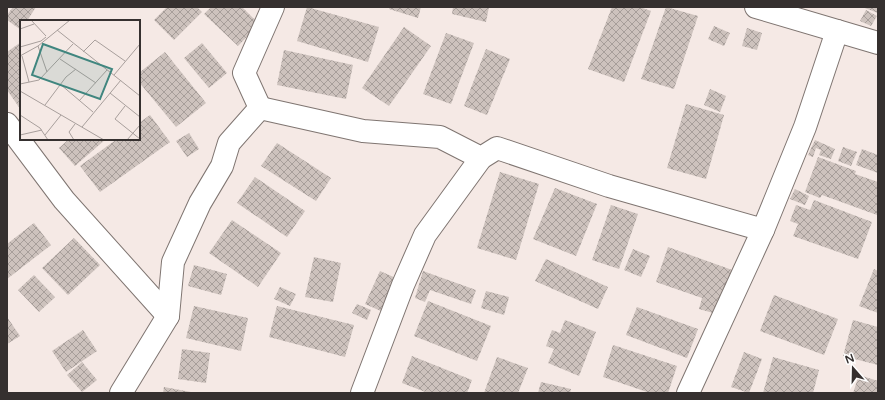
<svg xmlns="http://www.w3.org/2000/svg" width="885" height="400" font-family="'Varela Round',sans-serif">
  <defs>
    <pattern id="building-cross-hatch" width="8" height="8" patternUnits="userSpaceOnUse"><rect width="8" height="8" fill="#cdc2bd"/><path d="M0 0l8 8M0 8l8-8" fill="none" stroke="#a79e9a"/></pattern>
  </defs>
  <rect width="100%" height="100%" fill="#f5e9e5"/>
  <g fill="url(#building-cross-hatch)">
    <path d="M13,7h23l-9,14h-6v9l-14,-10v-5z"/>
    <path d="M167,7h30l5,5 -28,28 -20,-20z"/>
    <path d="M211,7h31l17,17 -21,22 -34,-32z"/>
    <path d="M307,7l72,20 -11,35 -71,-21z"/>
    <path d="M390,7h31l-3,11 -29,-9z"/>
    <path d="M453,7h36l-3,15 -34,-8z"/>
    <path d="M612,7h28l11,4 -27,71 -36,-13z"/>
    <path d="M666,7l32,9 -24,73 -33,-10z"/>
    <path d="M862,7h16v6z"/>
    <path d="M866,10l11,6 -6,10 -11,-5z"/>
    <path d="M714,26l16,7 -6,13 -16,-7z"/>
    <path d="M404,27l27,19 -42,60 -27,-18z"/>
    <path d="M747,28l15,5 -5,17 -15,-4z"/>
    <path d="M446,33l28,10 -23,61 -28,-10z"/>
    <path d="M21,42v68l-14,-20v-38z"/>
    <path d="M202,43l25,30 -18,15 -25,-30z"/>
    <path d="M486,49l24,10 -23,56 -23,-9z"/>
    <path d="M284,50l69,15 -7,34 -69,-14z"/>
    <path d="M165,52l41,51 -30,24 -37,-45v-9z"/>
    <path d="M710,89l16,7 -6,16 -16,-7z"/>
    <path d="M686,104l38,11 -18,64 -39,-11z"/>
    <path d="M150,115l20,27 -70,50 -20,-26 37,-27h22v-16z"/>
    <path d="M189,133l10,16 -12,8 -11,-16z"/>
    <path d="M69,139h37l-31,27 -16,-18z"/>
    <path d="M815,140l20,9 -4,10 -12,-4 2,-5 -5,-2 -3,9 -5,-2z"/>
    <path d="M277,143l54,35 -15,23 -55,-35z"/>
    <path d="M843,147l14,5 -6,14 -13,-5z"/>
    <path d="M862,149l16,6v18l-22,-8z"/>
    <path d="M818,157l38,14 -1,3 23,8 -1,33 -55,-20 -2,3 -15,-6z"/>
    <path d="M500,172l39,12 -23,76 -39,-12z"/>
    <path d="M255,177l50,34 -18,26 -50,-34z"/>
    <path d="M555,188l42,16 -21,52 -43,-17z"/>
    <path d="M795,189l14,7 -4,9 -15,-6z"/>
    <path d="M814,200l58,22 -14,37 -65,-23 5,-12 -8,-3 6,-16 14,5z"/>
    <path d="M611,205l27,9 -19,55 -27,-9z"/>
    <path d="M232,220l49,33 -23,34 -49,-34z"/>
    <path d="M34,223l17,22 -44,34v-35z"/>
    <path d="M74,238l26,27 -32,30 -26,-27z"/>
    <path d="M668,247l67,24 -15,44 -21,-6 3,-11 -46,-16z"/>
    <path d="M633,249l17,7 -9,21 -17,-7z"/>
    <path d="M314,257l27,6 -8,39 -28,-5z"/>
    <path d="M546,259l62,28 -10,22 -63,-28z"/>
    <path d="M194,265l33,9 -6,21 -33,-9z"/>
    <path d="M874,269l4,2v42l-19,-7z"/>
    <path d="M380,271l18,8 -15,33 -18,-8z"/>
    <path d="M423,271l53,19 -5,14 -41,-14 -5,12 -10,-4z"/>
    <path d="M34,275l21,22 -16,15 -21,-22z"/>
    <path d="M280,287l16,7 -6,12 -16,-7z"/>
    <path d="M486,291l23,6 -5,18 -23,-7z"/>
    <path d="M774,295l64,24 -14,36 -64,-24z"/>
    <path d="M428,301l63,25 -14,35 -63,-25z"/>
    <path d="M357,304l14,6 -4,10 -15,-7z"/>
    <path d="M194,306l54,12 -7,33 -55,-13z"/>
    <path d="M277,306l77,19 -9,32 -76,-20z"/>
    <path d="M637,307l61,22 -11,29 -61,-23z"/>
    <path d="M7,317l13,19 -13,8z"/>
    <path d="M565,320l31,12 -17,44 -31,-13 6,-14 -8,-3 6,-16 8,3z"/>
    <path d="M853,320l25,7v38l-35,-9z"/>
    <path d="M83,330l14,21 -31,21 -14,-21z"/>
    <path d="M613,345l64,21 -9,27h-18l-47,-16z"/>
    <path d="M182,349l28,4 -4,30 -28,-4z"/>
    <path d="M744,352l18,7 -13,34 -18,-6z"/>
    <path d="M412,356l60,24 -5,13h-39l-26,-10z"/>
    <path d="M497,357l31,11 -10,25h-34z"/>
    <path d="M773,357l46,13 -6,23h-50z"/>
    <path d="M82,362l15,18 -15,12 -15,-17z"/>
    <path d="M859,375l19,6v12h-25z"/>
    <path d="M541,382l30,7 -1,4h-32z"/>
    <path d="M164,387l27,5v1h-28z"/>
  </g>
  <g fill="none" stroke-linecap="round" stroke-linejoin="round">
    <g stroke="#7f7571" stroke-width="24">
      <g id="minor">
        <path d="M756,7l122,36"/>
        <path d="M260,108l103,23 77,6 41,21 16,-10 112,38 154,44"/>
        <path d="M7,124l57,76 104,116"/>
        <path d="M121,393l47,-77 5,-54 27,-59 22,-37 7,-23 31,-35 -16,-35 29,-66"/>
        <path d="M362,393l41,-108 22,-50 56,-77"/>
        <path d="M688,393l75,-163 42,-103 32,-96"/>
      </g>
    </g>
    <use href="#minor" stroke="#fff" stroke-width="22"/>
  </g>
  <g transform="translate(20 20)">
    <rect width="120" height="120" fill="#f5e9e5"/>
    <path fill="none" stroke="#a89f9c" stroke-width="1" d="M11,0l15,16M0,9l14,-5M37,10l83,66M18,26l9,26M0,27l21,-6 5,-4M63,32l12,-12 30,21M0,36l18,-10 32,-26M2,36l7,26M40,39l36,24M94,55l26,-31M0,64l19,-4 34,-36M40,64l33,28M0,71l84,49M90,73l30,24M59,81l28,-31M25,85l21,-28 10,-8M105,86l-10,13 25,20M0,95l20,13 8,12M62,107l39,-47M0,115l22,-5M25,115l16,-20M54,120l-5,-8 6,-8M107,120l13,-15"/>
    <path fill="#40867f" fill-opacity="0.15" stroke="#40867f" stroke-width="2" d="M23,24l69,25 -12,30 -68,-24z"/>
    <rect width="120" height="120" fill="none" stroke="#35302f" stroke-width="2"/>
  </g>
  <rect width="885" height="400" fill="none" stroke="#35302f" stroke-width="16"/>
  <g transform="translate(853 368) rotate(340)" stroke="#ffffff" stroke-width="3" paint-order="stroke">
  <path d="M0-3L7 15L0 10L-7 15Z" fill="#35302f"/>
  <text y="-6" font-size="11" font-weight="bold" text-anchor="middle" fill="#35302f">N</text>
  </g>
</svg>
